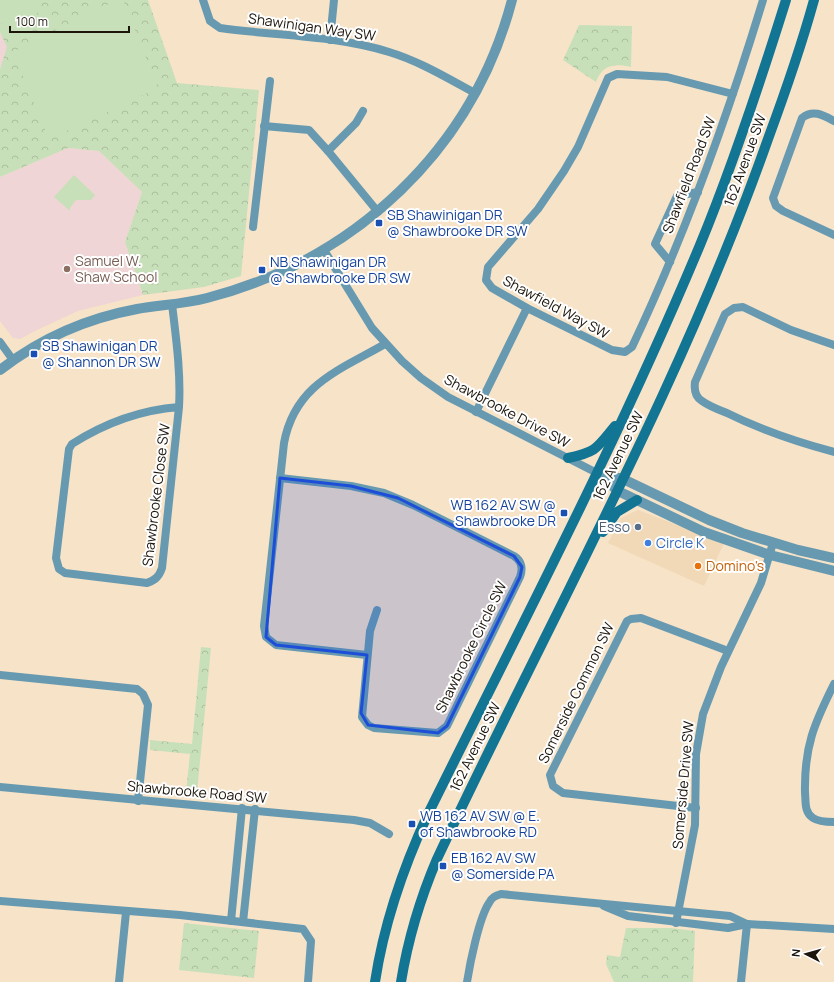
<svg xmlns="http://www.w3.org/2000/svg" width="834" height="982" font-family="Manrope,sans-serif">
  <defs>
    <pattern id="park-crowns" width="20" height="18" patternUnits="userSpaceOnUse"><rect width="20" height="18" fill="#c8e0b9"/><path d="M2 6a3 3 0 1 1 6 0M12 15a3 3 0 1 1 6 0" fill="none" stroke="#abbf9e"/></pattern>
  </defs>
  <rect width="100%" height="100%" fill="#f7e3c8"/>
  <path fill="#f1d8b7" d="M638,510l86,33 -20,43 -96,-43 13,-25z"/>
  <g fill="#efd5d5">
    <path d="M0,32l8,15 -8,22z"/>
    <path d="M68,148l31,3 43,41 -17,50 18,53 -65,16 -39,18 -19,10 -7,-1 -13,-17v-144z"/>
  </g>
  <g fill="url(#park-crowns)">
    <path d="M0,0h148l29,83 82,7 -18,186 -37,11 -61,8 -18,-53 17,-50 -43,-41 -31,-3 -68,29v-108l7,-22 -7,-15z"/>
    <path d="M579,25l53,1 -1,41c-17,-4 -29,-2 -35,15l-33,-22z"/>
    <path d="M201,647l10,1 -14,145 -11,-1 4,-38 -40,-4v-10l42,4z"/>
    <path d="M184,923l75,8 -5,47 -75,-8z"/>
    <path d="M626,928h45l24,3 -2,51h-79l-8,-18 1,-9 13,2z"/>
  </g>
  <g fill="#c8e0b9">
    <path d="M3,0h29c4,6 7,18 6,24l-25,11 -8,-2c-5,-9 -5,-24 -2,-33z"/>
    <path d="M117,0h6l35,88 -109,51 -36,-87z"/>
    <path d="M74,175l21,20 -4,5h-15l-6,8v3l-16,-14z"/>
  </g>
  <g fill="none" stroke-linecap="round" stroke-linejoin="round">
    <g stroke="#679ab0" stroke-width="8">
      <path d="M203,0l7,21 10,7c56,8 115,7 169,24 30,9 58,26 86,41"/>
      <path d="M330,40l4,-40"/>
      <path d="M733,94l-66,-17 -50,-3 -9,4 -30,69 -14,24 -26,38 -50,58 -2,13 6,8 35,20 85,42 13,2 7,-5c53,-112 95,-229 131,-347"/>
      <path d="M363,111l-7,12 -28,28 50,61"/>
      <path d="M834,121c-11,-6 -21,-12 -32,-3l-29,80 3,8 7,5 51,24"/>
      <path d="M264,126l45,4 19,21"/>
      <path d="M253,227l17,-146"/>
      <path d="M324,250l48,78 30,33 19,17 27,19 149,76"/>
      <path d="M670,262l-15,-18 22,-48 21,-4"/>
      <path d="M172,304c4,34 9,69 7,103l-17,161c-3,9 -7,12 -15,15l-82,-10 -6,-4 -3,-11 13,-109 3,-5c33,-21 68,-34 107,-37"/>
      <path d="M0,342l13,18"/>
      <path d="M834,345l-43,-15 -48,-23 -9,1 -9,6 -30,68c-1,8 0,15 7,19 7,5 17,9 25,12 34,17 70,29 107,39"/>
      <path d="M476,412l51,-104"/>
      <path d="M280,478l71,8 33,7 29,12 101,51c8,5 9,13 6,21l-73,149 -9,7 -64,-5 -6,-3 -6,-8 8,-86 7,-21"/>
      <path d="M367,655l-91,-10 -10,-8 -2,-11 20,-183c11,-59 56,-73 101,-99"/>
      <path d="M0,675l137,14 6,5 5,11 -10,96"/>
      <path d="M834,684c-20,40 -30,63 -29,109 1,9 -1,19 8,25 6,4 14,4 21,4"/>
      <path d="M0,787l354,33 16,3 19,11"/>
      <path d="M696,808l-133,-15 -10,-7 -3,-11 77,-154 4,-2 10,-1 87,33"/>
      <path d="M0,901l180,14 123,14 8,12 -3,41"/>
      <path d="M604,906l24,10 100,12 19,-4 87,5"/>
      <path d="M231,921l11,-113"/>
      <path d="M243,922l12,-113"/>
      <path d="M676,923l19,-98 1,-71 7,-40 18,-47 40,-84 12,-40"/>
      <path d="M119,982l7,-70"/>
      <path d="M467,982c3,-19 12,-64 22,-79 3,-6 6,-7 12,-9l229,22 17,8"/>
      <path d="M741,982l6,-58"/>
    </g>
    <g stroke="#679ab0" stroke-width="10">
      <path d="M0,370c40,-31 88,-52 137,-61 23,-4 47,-5 70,-11 148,-38 266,-149 305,-298"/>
      <path d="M597,473l21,18 86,41 66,23 64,16"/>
      <path d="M599,474l24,5 86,41 33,13 56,17 36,8"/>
    </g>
    <g stroke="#137594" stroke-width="10">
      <path d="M568,458c29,-6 29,-10 47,-32"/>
      <path d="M603,532l14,-20 20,-12"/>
      <path d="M375,982c9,-59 28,-114 53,-168 93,-188 191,-375 272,-569 33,-80 60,-162 86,-245"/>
      <path d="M401,982c7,-43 19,-83 36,-123 112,-239 243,-470 331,-720 17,-46 33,-92 46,-139"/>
    </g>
  </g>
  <path fill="#1d4ed8" fill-opacity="0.2" stroke="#1d4ed8" stroke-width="3" stroke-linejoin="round" d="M280,478l71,8 47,12 116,58 8,11 -2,10 -73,149 -9,7 -70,-8 -7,-12 6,-58 -91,-10 -10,-8z"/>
  <g fill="#1a4fb4" stroke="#fff" stroke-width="1.5">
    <rect x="375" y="219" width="8" height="8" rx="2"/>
    <rect x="258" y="266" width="8" height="8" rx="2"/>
    <rect x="30" y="350" width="8" height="8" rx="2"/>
    <rect x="560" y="509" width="8" height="8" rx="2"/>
    <rect x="408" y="820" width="8" height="8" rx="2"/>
    <rect x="439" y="862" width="8" height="8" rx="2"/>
  </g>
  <circle fill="#8d6e63" stroke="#fff" stroke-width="1.5" cx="67" cy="269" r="4"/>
  <circle fill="#5c6f8a" stroke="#fff" stroke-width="1.5" cx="638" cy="527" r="4"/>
  <circle fill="#3f7fe0" stroke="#fff" stroke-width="1.5" cx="648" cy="543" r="4"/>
  <circle fill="#e8710a" stroke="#fff" stroke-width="1.5" cx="698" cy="566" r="4"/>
  <g text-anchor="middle" stroke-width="4" stroke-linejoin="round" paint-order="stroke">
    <g font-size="14" fill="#1c150b" stroke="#fff">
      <text transform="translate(312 27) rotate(8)" y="5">Shawinigan Way SW</text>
      <text transform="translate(745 160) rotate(-70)" y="5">162 Avenue SW</text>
      <text transform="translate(689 175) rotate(-69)" y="5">Shawfield Road SW</text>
      <text transform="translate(556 307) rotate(28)" y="5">Shawfield Way SW</text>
      <text transform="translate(507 411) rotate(28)" y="5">Shawbrooke Drive SW</text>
      <text transform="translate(618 456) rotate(-64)" y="5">162 Avenue SW</text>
      <text transform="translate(156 495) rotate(-83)" y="5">Shawbrooke Close SW</text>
      <text transform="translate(471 647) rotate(-64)" y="5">Shawbrooke Circle SW</text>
      <text transform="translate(576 693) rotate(-64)" y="5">Somerside Common SW</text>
      <text transform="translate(475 747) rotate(-64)" y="5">162 Avenue SW</text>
      <text transform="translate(683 785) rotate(-85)" y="5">Somerside Drive SW</text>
      <text transform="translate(197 792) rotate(5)" y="5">Shawbrooke Road SW</text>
    </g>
    <g font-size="14" fill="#164399" stroke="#fff" text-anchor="start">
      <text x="387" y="220">SB Shawinigan DR<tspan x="387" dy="16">@ Shawbrooke DR SW</tspan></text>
      <text x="270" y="267">NB Shawinigan DR<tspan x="270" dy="16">@ Shawbrooke DR SW</tspan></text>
      <text x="42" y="351">SB Shawinigan DR<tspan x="42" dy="16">@ Shannon DR SW</tspan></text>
      <text x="556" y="510" text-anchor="end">WB 162 AV SW @<tspan x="556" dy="16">Shawbrooke DR</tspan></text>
      <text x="420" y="821">WB 162 AV SW @ E.<tspan x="420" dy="16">of Shawbrooke RD</tspan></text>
      <text x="451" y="863">EB 162 AV SW<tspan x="451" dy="16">@ Somerside PA</tspan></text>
    </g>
    <g font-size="14" fill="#785e54" stroke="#fff" text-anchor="start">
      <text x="75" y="266">Samuel W.<tspan x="75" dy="16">Shaw School</tspan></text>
    </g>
    <g font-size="14" fill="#4e5e75" stroke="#fff" text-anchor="end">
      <text x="630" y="532">Esso</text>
    </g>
    <g font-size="14" fill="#366cbe" stroke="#fff" text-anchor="start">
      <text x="656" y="548">Circle K</text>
    </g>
    <g font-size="14" fill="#c56008" stroke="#fff" text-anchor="start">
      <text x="706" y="571">Domino's</text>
    </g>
  </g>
  <g transform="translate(806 954) rotate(276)" stroke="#ffffff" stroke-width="3" paint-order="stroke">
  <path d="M0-3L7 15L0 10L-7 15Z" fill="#1c150b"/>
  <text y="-6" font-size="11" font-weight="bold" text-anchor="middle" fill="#1c150b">N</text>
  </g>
  <path d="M10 26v6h119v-6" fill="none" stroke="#1c150b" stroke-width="2"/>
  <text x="16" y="26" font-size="12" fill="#1c150b" stroke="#ffffff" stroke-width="3" paint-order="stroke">100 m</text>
</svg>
